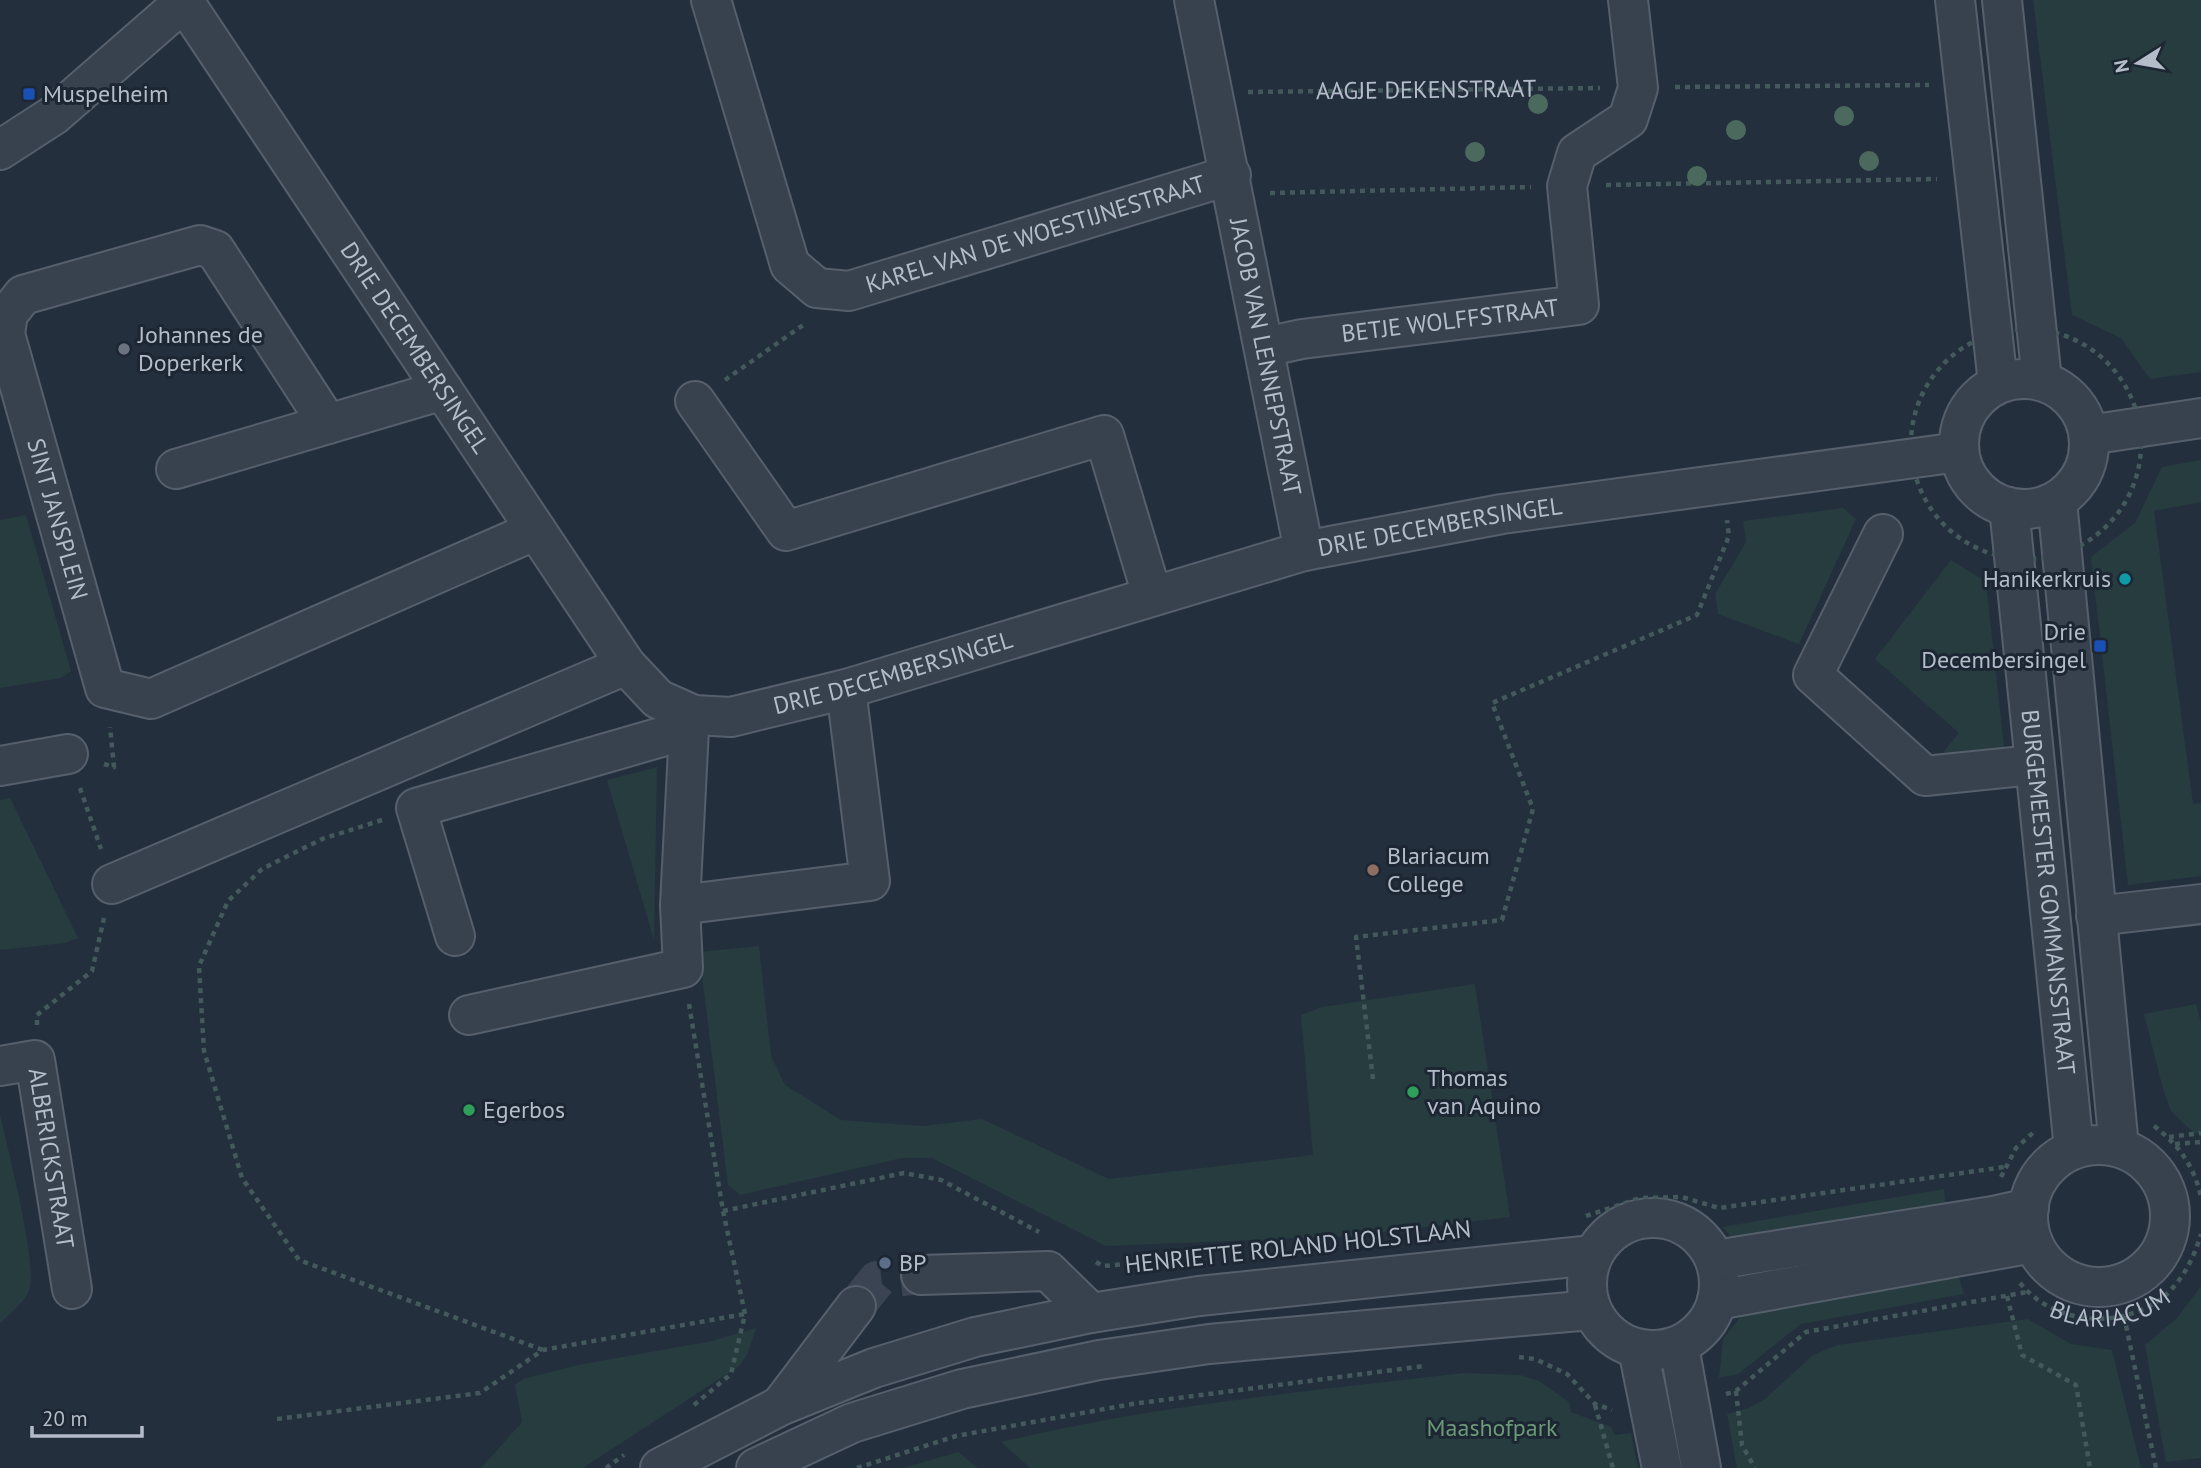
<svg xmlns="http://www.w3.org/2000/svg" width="2201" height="1468" font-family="'PT Sans',sans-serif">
  <rect width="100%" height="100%" fill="#242f3e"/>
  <g fill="#263c3f">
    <path d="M2033,0h168v372l-51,7 -29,-41 -49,-23z"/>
    <path d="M2201,460v42l-47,9 39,293 8,-1v73l-73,9 -37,-328 44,-34 27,-56z"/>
    <path d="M1843,508l13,11 -57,125 -81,-30 -3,-20 31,-52 -3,-21z"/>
    <path d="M26,515l45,156 -10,7 -61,10v-168z"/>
    <path d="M1951,560l35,22 18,165 -62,7 17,-21 -84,-74z"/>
    <path d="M657,767l-3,173 -47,-160z"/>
    <path d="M10,798l68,140 -13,5 -65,7v-150z"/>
    <path d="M759,946l12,110 14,29 56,35 82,6 59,-7 127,60 204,-24 -12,-140 21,-8 153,-23 35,233 -158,19 -246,10 -174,-88h-30l-162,37 -12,-10 -29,-233z"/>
    <path d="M2196,1004l5,19v110l-6,1 -24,-23 -8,-22 -19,-75z"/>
    <path d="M0,1115c7,31 39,152 29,176 -5,11 -20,23 -29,32z"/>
    <path d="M1944,1189l2,23 -211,28 -13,-13z"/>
    <path d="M1957,1270l7,24 -163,30 -63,50 -19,4 4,-39 23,-29z"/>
    <path d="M2201,1286v172l-35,4 -21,-117 33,-28z"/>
    <path d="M2028,1319l43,25 41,6 29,118h-404l-10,-54 22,-6 16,-9 48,-44 24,-10z"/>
    <path d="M756,1328l-8,25 -9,13 -156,102h-102l41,-46 -7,-37 8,-6 55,-14 134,-24z"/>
    <path d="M1464,1373l56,2 19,6 30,21 2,10 40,15 4,8 16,-2 7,35h-608l-29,-26c152,-37 308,-51 463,-69z"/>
    <path d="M958,1452l20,16h-75z"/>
  </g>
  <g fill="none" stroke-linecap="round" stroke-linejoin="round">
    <path stroke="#3a4453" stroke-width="38" stroke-dasharray="38 19" stroke-linecap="butt" d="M856,1306l21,-26 44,-5"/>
    <g stroke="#565f6c" stroke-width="42">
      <g id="minor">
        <path id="s3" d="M183,0l443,665 32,34 36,16 37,2 115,-28 458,-138 198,-37 457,-62"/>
        <path id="s4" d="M711,0l79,265 27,23 32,3 382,-116"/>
        <path id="s5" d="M1194,0l110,551"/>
        <path d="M1955,0l43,383"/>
        <path d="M2002,0l40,381"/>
        <path d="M0,150l54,-35 132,-115"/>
        <path id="s6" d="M1265,347l37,-8 277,-34 -12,-119 10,-33 51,-34 10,-31 -10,-88"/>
        <circle cx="2024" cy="444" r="65"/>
        <path d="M695,401l91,130 318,-96 48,160"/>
        <path id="s7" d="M328,424l-113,-174 -15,-5 -177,50 -15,19 -3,20 100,354 46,11 385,-169"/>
        <path d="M2089,435l112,-17"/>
        <path d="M176,469l267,-79"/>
        <path d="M2057,501l62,646"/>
        <path id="s8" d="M2009,507l65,642"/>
        <path d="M1883,534l-70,141 112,101 109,-11"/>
        <path d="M0,766l68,-12"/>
        <path d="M112,884l514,-219"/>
        <path d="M680,905l190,-24 -24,-192"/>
        <path d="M2096,916l105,-12"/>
        <path d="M455,936l-39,-128 273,-79"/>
        <path d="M469,1015l214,-47 -3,-63 9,-176 5,-14"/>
        <path id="s9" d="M0,1066l35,-6 37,229"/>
        <circle cx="2099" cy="1216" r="71"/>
        <circle cx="1653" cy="1284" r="66"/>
        <path d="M1715,1260l278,-44 36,-8"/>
        <path d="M921,1275l127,-4 43,42"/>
        <path d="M1717,1300l316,-57"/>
        <path d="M1679,1346l22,122"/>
        <path d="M1638,1349l24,119"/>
        <path d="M781,1405l75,-99"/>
        <path d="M660,1468l120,-62 94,-38 101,-31 116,-24 108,-17 394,-41"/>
        <path d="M756,1468l96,-45 110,-34 137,-29 110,-16 382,-34"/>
      </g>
    </g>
    <g stroke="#44595c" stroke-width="4.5" stroke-dasharray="5 5" stroke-linecap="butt">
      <path d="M1675,87l254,-2"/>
      <path id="s1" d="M1248,92l352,-4"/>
      <path d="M1606,185l331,-6"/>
      <path d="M1270,193l261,-6"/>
      <circle cx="2026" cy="444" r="115"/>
      <path d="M725,380l81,-57"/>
      <path d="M104,764l10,3 -4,-40"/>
      <path d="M80,788l21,61"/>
      <path d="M382,820l-60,19 -60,30 -34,32 -29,65 5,85 38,127 57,82 244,90"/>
      <path d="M689,1004l34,207 22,103 -14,60 -37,31"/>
      <path d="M37,1025v-10l55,-44 12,-53"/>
      <path d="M1373,1079l-17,-142 146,-17 31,-111 -41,-106 205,-88 32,-79 -2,-16"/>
      <path d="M2154,1126c25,19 40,40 47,71"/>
      <path d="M2169,1137l32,-4"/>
      <path d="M2175,1144l26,-2"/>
      <path d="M2001,1177l15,-29 19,-17"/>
      <path d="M723,1211l181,-38 37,7 98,52"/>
      <path d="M1586,1216l54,-18 42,-1 37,11 285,-41"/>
      <path d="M1096,1262l7,4 57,-5"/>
      <path id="s2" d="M2020,1283c34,42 100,47 142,15 20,-16 32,-40 39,-64"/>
      <path d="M2007,1296l15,59 54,30 14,83"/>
      <path d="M2124,1316l32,152"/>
      <path d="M1519,1357l16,2 32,15 28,30 17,6"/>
      <path d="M1736,1391l6,54 13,23"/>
      <path d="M1726,1394l10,-3 70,-59 221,-40"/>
      <path d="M1595,1405l18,63"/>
      <path d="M277,1419l203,-26 63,-43 202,-36"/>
      <path d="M606,1468l18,-13"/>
      <path d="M857,1468l99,-32 176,-32 292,-38"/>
    </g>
    <use href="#minor" stroke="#38414e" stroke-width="38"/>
  </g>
  <g fill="#4b6a5d">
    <circle cx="1538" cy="104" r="10"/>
    <circle cx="1844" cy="116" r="10"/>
    <circle cx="1736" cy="130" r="10"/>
    <circle cx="1475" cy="152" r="10"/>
    <circle cx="1869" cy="161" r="10"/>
    <circle cx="1697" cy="176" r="10"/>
  </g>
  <g fill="#1a4fb4" stroke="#1d2633" stroke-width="2.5">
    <rect x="22" y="87" width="14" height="14" rx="3.5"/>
    <rect x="2093" y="639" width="14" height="14" rx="3.5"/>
  </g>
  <circle fill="#6b7280" stroke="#1d2633" stroke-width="2.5" cx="124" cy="349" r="7"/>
  <circle fill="#0f9aa8" stroke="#1d2633" stroke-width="2.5" cx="2125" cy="579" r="7"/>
  <circle fill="#8d6e63" stroke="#1d2633" stroke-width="2.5" cx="1373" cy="870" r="7"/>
  <g fill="#2e9e5b" stroke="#1d2633" stroke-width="2.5">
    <circle cx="1413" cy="1092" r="7"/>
    <circle cx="469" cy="1110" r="7"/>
  </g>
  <circle fill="#5c6f8a" stroke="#1d2633" stroke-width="2.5" cx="885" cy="1263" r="7"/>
  <g text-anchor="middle" stroke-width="6" stroke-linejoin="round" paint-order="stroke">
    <g font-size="24" fill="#b4bcc9" stroke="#1d2633">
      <text dy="8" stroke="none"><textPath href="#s1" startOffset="178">AAGJE DEKENSTRAAT</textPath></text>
      <text dy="8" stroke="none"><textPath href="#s4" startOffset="539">KAREL VAN DE WOESTIJNESTRAAT</textPath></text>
      <text dy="8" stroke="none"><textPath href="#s6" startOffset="187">BETJE WOLFFSTRAAT</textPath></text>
      <text dy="8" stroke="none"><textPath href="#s3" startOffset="418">DRIE DECEMBERSINGEL</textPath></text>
      <text dy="8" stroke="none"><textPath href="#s5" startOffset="364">JACOB VAN LENNEPSTRAAT</textPath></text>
      <text dy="8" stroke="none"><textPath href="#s7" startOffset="644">SINT JANSPLEIN</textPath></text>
      <text dy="8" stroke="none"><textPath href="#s3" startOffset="1657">DRIE DECEMBERSINGEL</textPath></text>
      <text dy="8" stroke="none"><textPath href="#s3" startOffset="1090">DRIE DECEMBERSINGEL</textPath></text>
      <text dy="8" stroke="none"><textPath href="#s8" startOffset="387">BURGEMEESTER GOMMANSSTRAAT</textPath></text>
      <text dy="8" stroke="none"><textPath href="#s9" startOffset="135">ALBERICKSTRAAT</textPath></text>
      <text transform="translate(1298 1247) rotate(-6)" y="8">HENRIETTE ROLAND HOLSTLAAN</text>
      <text dy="8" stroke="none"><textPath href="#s2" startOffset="102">BLARIACUM</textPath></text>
    </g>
    <g font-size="24" fill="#b4bcc9" stroke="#1d2633" text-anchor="start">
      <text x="43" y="102">Muspelheim</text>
      <text x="138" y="343">Johannes de<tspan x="138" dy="28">Doperkerk</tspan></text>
      <text x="2111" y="587" text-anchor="end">Hanikerkruis</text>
      <text x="2086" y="640" text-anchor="end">Drie<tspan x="2086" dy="28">Decembersingel</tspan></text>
      <text x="1387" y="864">Blariacum<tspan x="1387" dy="28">College</tspan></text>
      <text x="1427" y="1086">Thomas<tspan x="1427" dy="28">van Aquino</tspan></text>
      <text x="483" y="1118">Egerbos</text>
      <text x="899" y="1271">BP</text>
    </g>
    <g font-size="24" fill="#6b9a76" stroke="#1d2633">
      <text x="1492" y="1436">Maashofpark</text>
    </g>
  </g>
  <g transform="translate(2138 63) rotate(259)" stroke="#1d2633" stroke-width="5" paint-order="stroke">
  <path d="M0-5L12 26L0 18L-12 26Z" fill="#b4bcc9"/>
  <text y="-10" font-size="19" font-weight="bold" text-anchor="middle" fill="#b4bcc9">N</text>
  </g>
  <path d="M32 1426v10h110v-10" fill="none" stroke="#b4bcc9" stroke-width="3.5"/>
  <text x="42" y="1426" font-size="21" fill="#b4bcc9" stroke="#1d2633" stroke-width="5" paint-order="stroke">20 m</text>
</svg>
